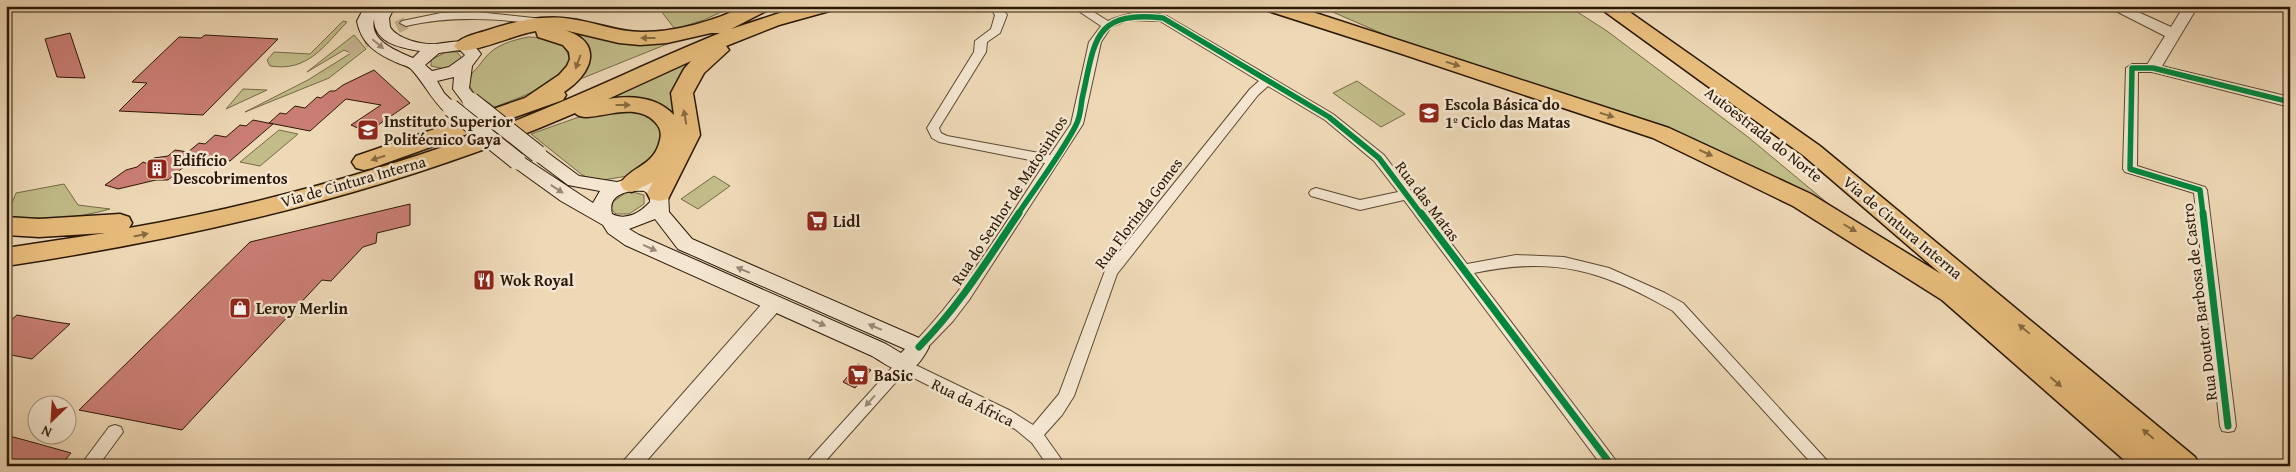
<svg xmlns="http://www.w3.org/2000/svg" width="2296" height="472" font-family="'Gentium Book Plus',serif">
  <rect width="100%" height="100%" fill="#eed8b6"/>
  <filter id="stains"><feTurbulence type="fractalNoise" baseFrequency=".004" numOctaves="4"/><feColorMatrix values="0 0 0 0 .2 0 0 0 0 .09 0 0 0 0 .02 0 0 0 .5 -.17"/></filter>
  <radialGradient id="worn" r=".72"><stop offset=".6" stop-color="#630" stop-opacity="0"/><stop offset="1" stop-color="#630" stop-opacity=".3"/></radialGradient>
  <g fill="#c1bc88" stroke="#766a47">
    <path d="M657,6h77l-30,14 -29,9z"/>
    <path d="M1319,6h249l39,25 141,106 101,84 -318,-136 -143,-49z"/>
    <path d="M343,21l4,1c-23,24 -39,50 -77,44l-3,-6 7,-8 36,2z"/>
    <path d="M563,30l64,13 45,-1 -99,40 16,-17v-17l-7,-7z"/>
    <path d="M354,35l12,14 -37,29 -84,34 63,-32 43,-27 -7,-3 -37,22z"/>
    <path d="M528,37c21,1 38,1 42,25 -17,26 -48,34 -75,45l-21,-14 -5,-8 3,-12c6,-5 8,-9 13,-15 10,-13 28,-18 43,-21z"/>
    <path d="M446,52h11l4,5 -1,4 -15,8 -14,-3v-6z"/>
    <path d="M702,56l-23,66 -15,-16 -16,-5 -42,-2z"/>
    <path d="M1357,81l48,33 -24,13 -48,-34z"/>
    <path d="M243,89l24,1 -41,19z"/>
    <path d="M622,109c21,4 29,6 41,25l-6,23 -23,18 -31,5 -15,-2 -7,-4 -50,-40 45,-16z"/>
    <path d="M279,130l19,4 -38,32 -20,-4z"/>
    <path d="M714,176l16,10 -32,23 -17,-10z"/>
    <path d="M64,184l14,21 32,4c-34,10 -68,11 -104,7v-8h4l6,-15z"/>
    <path d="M627,192h6l11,3v9l-15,10h-13l-6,-7 1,-4z"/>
  </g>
  <g fill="#cb7e75" stroke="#2a1806">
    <path d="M70,33l15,45 -28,-1 -12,-38z"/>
    <path d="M205,35l73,4 -75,76 -84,-4 28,-28 -15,-1 47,-45 22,1z"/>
    <path d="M374,70l36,33 -32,22 -16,5 -11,-5 30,-20 -35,-6 -36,32 -41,-8 11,-10 6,1 9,-8 10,2 12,-11 4,1 9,-7h5l8,-6z"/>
    <path d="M253,120l20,4 -43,37 -35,-7 3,1 -30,25h-12l-38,9 -13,-4 21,-15 11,-3 6,-5 5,2 6,-6 14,-2 7,-6 13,2 11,-9 6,1 10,-9 11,2 14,-12 6,1z"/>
    <path d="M410,204v21l-33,8 -1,10 -13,4 -32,34 -9,-1 -140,150 -103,-20 171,-168z"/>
    <path d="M17,315l39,7 14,2 -38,35 -26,-5v-30z"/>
    <path d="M858,364l13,6 -16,18 -12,-6z"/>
    <path d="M6,435l33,9 32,9 -11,13h-54z"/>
  </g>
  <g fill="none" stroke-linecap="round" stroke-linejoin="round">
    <path stroke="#c7b293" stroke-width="12" stroke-dasharray="12 6" stroke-linecap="butt" d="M348,50l58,-27"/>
    <g stroke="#5b4832" stroke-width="2">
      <g id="minor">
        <path d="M989,6h11l7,9 -7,18 -13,9 -1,10 -47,76 2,5 6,3 103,19 21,-31 18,-82 12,-16 -30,-20h13l24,15c19,-9 38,-11 59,-5l166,98 51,41 83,109 49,-9 48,2 45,11 56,25 18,10 149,163h-18l-141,-155c-70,-41 -119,-55 -199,-38l146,193h-18l-198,-266 -44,10 -49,-14 -2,-3 2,-3 5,-2 44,12 38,-8 -24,-31 -49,-41 -57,-34 -10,9 -141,179 -43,122 -12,19 -18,20 22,31h-18l-16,-23 -17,-14 -111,-56 -83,93h-18l95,-105 5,-2 108,52 22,14 26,-31 47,-126 144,-179 9,-8 -99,-60 -32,-1 -17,7 -10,15 -18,82 -114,176 -16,21 -29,30h-10l-2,-4 2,-4c52,-54 90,-118 131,-180l-106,-21 -7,-4 -5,-10 47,-76 1,-11 16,-12 4,-14z"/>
        <path d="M477,12l75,8 2,2 -6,3c-48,-6 -94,-10 -142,1l-6,-3 2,-2 39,-8z"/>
        <path d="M2132,64h21l6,4 -6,4h-15l-1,94 68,21 2,3 29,236 -2,5 -6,1 -6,-1 -2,-5 -26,-233 -69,-21 -2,-3 3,-101z"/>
        <path d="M115,425l6,2 2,5 -25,34h-18l29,-39z"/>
      </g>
    </g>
    <g stroke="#5b4832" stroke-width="2">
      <g id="tertiary">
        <path d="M2106,6h19l46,21 13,-21h14l-36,60 128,31v10l-142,-36 -3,-3 20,-32z"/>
        <path d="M774,296l7,2 2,5 -2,5 -139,158h-23l148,-168z"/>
      </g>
    </g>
    <g stroke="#2a1806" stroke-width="2">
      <g id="secondary">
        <path d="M365,6h30l-6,12 1,9c7,12 32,18 46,17 18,-2 33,-8 45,10l-9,12 -3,22 10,13 -2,4h-12l-12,-16 1,-12 -17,4 7,12 15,15 -2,4h-12c-14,-13 -21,-29 -33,-42 -3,-4 -10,-5 -14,-7 -20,-8 -37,-19 -41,-42zM374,19c0,24 27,29 46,32l-7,7c-16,-7 -44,-17 -39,-39zM460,50l5,5 -2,2 -14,10 -17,4 -7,-6 14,-12z"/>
        <path d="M538,148l6,2 35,26 38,6 15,-4 17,1 6,2 13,12 1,19 23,27 234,102 3,6c-19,36 -29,26 -57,9l-247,-111 -17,-12 -5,-8 -42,-24 -50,-36 -3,-4 3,-4h12l70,46 7,-12 -32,-6 -36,-27 -3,-4 3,-4zM644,191l6,4v7c-10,11 -24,19 -38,12 -5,-20 16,-24 32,-23zM655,219l23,30 227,100 -4,4 -15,-9 -247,-109 -10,-6z"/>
      </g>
    </g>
    <g stroke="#2a1806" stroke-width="3">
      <g id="motorway">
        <path d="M745,6h26l-3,4 -37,19 70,-23h35l-3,4 -54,15 -53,21 3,4 -25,23 -11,20 7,42 -32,64 -9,2 -9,-2 -3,-6 6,-11 -21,10 -8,-2 -4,-6c12,-19 34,-17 40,-44 2,-7 0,-13 -5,-18 -23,-25 -68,5 -80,-9 -180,78 -375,124 -569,153v-18l99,-15 -66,4 -33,-2v-18l33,2 81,-5 9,3 3,6 -3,5c131,-23 262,-60 386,-107 69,-27 136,-60 205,-88h-9l-44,10 -27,2 -21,-2 -55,-13c41,12 28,44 0,62l2,3 -3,5 -191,68 -8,2 -8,-2 -4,-6 4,-6 169,-58 34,-23 8,-9 3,-7 -1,-7 -6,-7 -25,-8 -2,-6c-20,3 -64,23 -78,19l-4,-4c6,-9 21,-12 31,-15 27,-9 57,-17 86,-12 24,3 46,13 71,13 34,0 72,-11 103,-26zM691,61l-7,8 -13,24 3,22c-17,-18 -42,-20 -66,-16z"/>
        <path d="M1262,6h32l375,122 142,66 130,80 -137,-118 -207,-150h24l199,140 375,311 5,9h-69l-189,-166 -149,-94 -140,-68 -254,-85 -134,-43z"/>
      </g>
    </g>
    <use href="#minor" fill="#f4e6d0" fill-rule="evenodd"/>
    <use href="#tertiary" fill="#f4e6d0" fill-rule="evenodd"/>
    <use href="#secondary" fill="#f4e6d0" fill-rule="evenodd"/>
    <use href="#motorway" fill="#e7bc7b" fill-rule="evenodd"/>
    <g stroke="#2a1806" stroke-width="19" stroke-linecap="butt">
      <g id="secondary-bridge">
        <path d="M471,101l67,53"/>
        <path d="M451,108l66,53"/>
      </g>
    </g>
    <use href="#secondary-bridge" stroke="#f4e6d0" stroke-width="17"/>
    <g stroke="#f4e6d0" stroke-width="8">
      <g id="cycleway-far1">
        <path d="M1018,214c18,-27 44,-61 58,-89 4,-7 5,-18 6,-26 13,-57 10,-89 81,-81l166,99 50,41 42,56"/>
        <path d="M2203,214l-3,-24 -70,-21 2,-101h21l137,34"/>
      </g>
    </g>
    <g stroke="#f4e6d0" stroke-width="10">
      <g id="cycleway">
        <path d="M1421,213l191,253"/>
        <path d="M2203,213l25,213"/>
        <path d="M919,347c41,-42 67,-85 100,-134"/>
      </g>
    </g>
    <use href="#cycleway-far1" stroke="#00873e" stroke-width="5.5"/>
    <use href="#cycleway" stroke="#00873e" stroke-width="7"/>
  </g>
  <defs><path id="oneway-solid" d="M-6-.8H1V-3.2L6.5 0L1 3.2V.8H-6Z" transform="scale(1.25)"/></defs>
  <g fill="#886a40">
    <use href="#oneway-solid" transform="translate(648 38) rotate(180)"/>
    <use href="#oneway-solid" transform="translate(578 62) rotate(110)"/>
    <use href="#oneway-solid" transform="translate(1453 64) rotate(18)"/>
    <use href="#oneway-solid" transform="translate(623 105)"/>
    <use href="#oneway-solid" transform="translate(1607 115) rotate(18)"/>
    <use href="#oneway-solid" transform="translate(685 117) rotate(-100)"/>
    <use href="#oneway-solid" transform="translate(1706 153) rotate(24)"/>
    <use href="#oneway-solid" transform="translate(378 158) rotate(163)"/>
    <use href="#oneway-solid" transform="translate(1850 228) rotate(30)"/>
    <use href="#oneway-solid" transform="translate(141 235) rotate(-12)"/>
    <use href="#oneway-solid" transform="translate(2024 329) rotate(-140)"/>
    <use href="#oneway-solid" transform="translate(2056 382) rotate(41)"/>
    <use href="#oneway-solid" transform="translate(2148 434) rotate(-140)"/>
  </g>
  <g fill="#998975">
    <use href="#oneway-solid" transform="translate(378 44) rotate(40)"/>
    <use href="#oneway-solid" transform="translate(557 189) rotate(33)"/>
    <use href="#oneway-solid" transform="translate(650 248) rotate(24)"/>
    <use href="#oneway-solid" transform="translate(743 270) rotate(-157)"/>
    <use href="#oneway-solid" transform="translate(819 323) rotate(24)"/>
    <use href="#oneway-solid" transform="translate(875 327) rotate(-157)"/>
    <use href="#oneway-solid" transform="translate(870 401) rotate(132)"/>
  </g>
  <defs>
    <g id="school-square" transform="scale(1.125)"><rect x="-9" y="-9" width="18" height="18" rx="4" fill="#8f2418" stroke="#f4e6d0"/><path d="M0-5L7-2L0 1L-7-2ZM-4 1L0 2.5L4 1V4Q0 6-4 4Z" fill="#fff"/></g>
    <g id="university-square" transform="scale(1.125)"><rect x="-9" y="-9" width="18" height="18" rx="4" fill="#8f2418" stroke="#f4e6d0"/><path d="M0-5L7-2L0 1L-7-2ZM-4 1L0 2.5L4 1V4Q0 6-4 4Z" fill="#fff"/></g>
    <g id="building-square" transform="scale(1.125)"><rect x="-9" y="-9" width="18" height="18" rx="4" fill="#8f2418" stroke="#f4e6d0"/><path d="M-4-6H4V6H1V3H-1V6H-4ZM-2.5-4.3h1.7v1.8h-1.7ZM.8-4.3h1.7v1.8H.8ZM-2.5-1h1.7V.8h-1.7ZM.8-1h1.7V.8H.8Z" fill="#fff"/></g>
    <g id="supermarket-square" transform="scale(1.125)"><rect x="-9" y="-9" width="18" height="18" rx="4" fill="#8f2418" stroke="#f4e6d0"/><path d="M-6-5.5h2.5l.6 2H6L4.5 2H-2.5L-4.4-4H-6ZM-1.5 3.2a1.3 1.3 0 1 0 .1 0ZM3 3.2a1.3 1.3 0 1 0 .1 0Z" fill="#fff"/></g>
    <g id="restaurant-square" transform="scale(1.125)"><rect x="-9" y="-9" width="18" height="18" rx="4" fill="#8f2418" stroke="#f4e6d0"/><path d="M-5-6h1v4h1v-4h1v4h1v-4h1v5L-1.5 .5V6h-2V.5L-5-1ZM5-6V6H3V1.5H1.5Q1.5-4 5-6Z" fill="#fff"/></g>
    <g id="shop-square" transform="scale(1.125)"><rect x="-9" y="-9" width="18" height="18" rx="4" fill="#8f2418" stroke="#f4e6d0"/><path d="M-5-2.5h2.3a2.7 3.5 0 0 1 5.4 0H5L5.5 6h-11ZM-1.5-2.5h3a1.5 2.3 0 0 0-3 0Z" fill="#fff"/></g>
  </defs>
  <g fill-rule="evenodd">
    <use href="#school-square" x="1429" y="113"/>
    <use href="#university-square" x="368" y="130"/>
    <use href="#building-square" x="157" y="169"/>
    <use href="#supermarket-square" x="817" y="221"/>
    <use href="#restaurant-square" x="484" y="280"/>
    <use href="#shop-square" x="240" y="308"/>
    <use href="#supermarket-square" x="858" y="375"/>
  </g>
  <g text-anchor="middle" stroke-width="5" stroke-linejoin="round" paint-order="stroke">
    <g font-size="16" font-weight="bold" fill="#2a1806" stroke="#f4e6d0" text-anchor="start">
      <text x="1445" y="110">Escola Básica do<tspan x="1445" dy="18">1º Ciclo das Matas</tspan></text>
      <text x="384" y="127">Instituto Superior<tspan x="384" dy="18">Politécnico Gaya</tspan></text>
      <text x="173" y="166">Edifício<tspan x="173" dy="18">Descobrimentos</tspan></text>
      <text x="833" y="227">Lidl</text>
      <text x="500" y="286">Wok Royal</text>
      <text x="256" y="314">Leroy Merlin</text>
      <text x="874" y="381">BaSic</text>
    </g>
    <g font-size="16" fill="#2a1806" stroke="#f4e6d0">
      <text transform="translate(1764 134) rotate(38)" y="6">Autoestrada do Norte</text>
      <text transform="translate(353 181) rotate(-16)" y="6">Via de Cintura Interna</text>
      <text transform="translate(1009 200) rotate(-57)" y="6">Rua do Senhor de Matosinhos</text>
      <text transform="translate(1428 201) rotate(53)" y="6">Rua das Matas</text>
      <text transform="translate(1138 213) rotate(-53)" y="6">Rua Florinda Gomes</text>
      <text transform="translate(1903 227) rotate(40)" y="6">Via de Cintura Interna</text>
      <text transform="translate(2199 302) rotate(-97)" y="6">Rua Doutor Barbosa de Castro</text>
      <text transform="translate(973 402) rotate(26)" y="6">Rua da África</text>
    </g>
  </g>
  <rect width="2296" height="472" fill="none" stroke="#eed8b6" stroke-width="25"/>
  <rect x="8" y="8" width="2281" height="457" fill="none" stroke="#2a1806" stroke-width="2.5"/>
  <rect x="12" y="12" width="2271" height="447" fill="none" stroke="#2a1806"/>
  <g transform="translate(52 420) rotate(205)"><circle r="24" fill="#f4e6d0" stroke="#a3947f"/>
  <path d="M0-4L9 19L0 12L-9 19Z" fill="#8f2418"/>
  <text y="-8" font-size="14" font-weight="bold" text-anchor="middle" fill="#2a1806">N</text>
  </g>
  <rect width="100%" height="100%" filter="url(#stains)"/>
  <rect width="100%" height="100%" fill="url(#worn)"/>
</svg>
